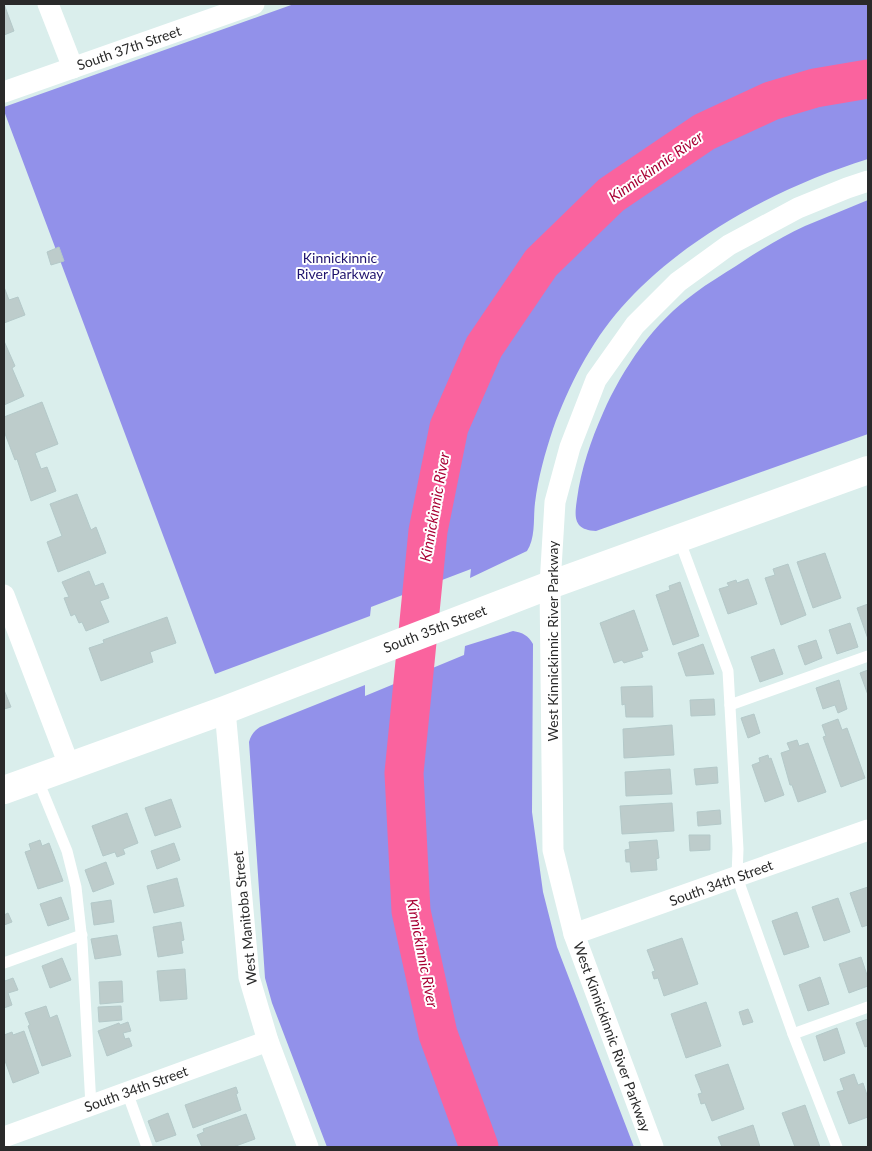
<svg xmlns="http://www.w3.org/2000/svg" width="872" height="1151" font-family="Lato,sans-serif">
  <rect width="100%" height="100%" fill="#daeeec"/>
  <g fill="#9291ea">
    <path d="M294,4h574v155c-90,28 -184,78 -247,149 -30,34 -53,79 -68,121 -8,24 -15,49 -18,74 -2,15 1,34 -8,48l-57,27 1,-9 -100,38 -1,9 -155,58 -211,-563v-4z"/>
    <path d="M868,200v234l-272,97c-22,-1 -22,-13 -19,-32 4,-30 14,-59 26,-86 20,-45 51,-91 92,-120 13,-10 27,-18 41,-27 22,-15 45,-29 69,-40 21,-9 42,-17 63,-26z"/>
    <path d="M513,631c10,2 15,4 20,13l-1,168 11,80 14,55 77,200h-307l-55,-144 -7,-25 -16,-236c2,-7 5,-11 11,-15l105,-42v11l99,-41 1,-9z"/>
  </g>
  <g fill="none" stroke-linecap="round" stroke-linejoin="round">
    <path stroke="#fa639e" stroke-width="39" d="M479,1147l-41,-113 -27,-123 -7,-138 24,-242 21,-104 35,-80 57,-84 70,-68 93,-63 67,-31 44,-13 53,-9"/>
  </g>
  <g fill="#bdcccb" stroke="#b4c9c9">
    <path d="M4,4l10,27 -10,4z"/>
    <path d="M59,247l5,14 -13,4 -4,-13z"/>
    <path d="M4,287l5,13 9,-3 7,18 -21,8z"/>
    <path d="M4,341l11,25 -3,2 12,28 -20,9z"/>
    <path d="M42,402l16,42 -23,9 6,16 6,-2 9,24 -25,10 -14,-42 -2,1 -11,-29v-14z"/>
    <path d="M77,494l14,36 5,-3 10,26 -48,19 -11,-30 15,-6 -12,-32z"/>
    <path d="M825,553l16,45 -28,10 -16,-46z"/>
    <path d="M788,564l18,51 -25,10 -16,-47 10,-3 -2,-6z"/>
    <path d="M89,571l6,15 8,-3 6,15 -9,3 9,21 -23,9 -4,-9 -3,1 -4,-9 -4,2 -7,-18 5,-1 -7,-15z"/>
    <path d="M748,579l9,25 -29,10 -9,-25 10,-3 -2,-3 9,-3 1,3z"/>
    <path d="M680,582l19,54 -26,9 -17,-50 14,-5 -1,-4z"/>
    <path d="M868,604v35l-11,-31z"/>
    <path d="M634,610l14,40 -7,2 2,5 -19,6 -2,-3 -8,3 -14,-40z"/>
    <path d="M167,617l9,26 -26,9 3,10 -52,19 -12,-33 15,-5 -1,-3z"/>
    <path d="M850,623l8,24 -21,7 -8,-24z"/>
    <path d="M816,640l6,18 -17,7 -7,-19z"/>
    <path d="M703,644l11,30 -28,2 -8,-23z"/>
    <path d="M774,649l9,25 -23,8 -9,-25z"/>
    <path d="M868,670v25l-8,-22z"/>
    <path d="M839,680l8,29 -9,4 -3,-8 -12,4 -7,-21z"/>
    <path d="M652,686l1,31h-27l-1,-13 -3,1 -1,-18z"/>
    <path d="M4,690l7,17 -7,2z"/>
    <path d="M714,699l1,16 -24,1 -1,-16z"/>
    <path d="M754,714l6,19 -12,5 -7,-20z"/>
    <path d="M838,719l4,11 5,-2 18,50 -24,9 -18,-50 3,-1 -4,-11z"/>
    <path d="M672,725l2,30 -50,3 -1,-29z"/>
    <path d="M797,740l2,6 9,-3 18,49 -28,10 -6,-17h-2l-9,-32 9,-3 -3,-7z"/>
    <path d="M768,755l1,4 2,-1 13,37 -19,7 -13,-37 8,-3 -1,-4z"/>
    <path d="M717,767l1,16 -22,2 -2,-16z"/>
    <path d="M670,769l2,25 -46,2 -1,-24z"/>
    <path d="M171,799l10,28 -26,9 -10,-28z"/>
    <path d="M672,803l2,28 -52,3 -2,-28z"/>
    <path d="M720,810l1,14 -23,2 -1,-14z"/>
    <path d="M127,813l11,30 -15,6 2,5 -8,3 -2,-5 -12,4 -11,-30z"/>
    <path d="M689,835h21v15l-20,1z"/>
    <path d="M40,840l2,6 7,-3 14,38 -25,8 -13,-37 6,-2 -2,-6z"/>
    <path d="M657,840l2,18 -3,1 1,11 -26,2 -1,-10h-4l-1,-12 5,-1 -1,-7z"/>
    <path d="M174,843l6,17 -23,9 -6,-18z"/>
    <path d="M106,862l8,22 -21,8 -8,-22z"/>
    <path d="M177,878l7,28 -30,7 -7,-27z"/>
    <path d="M868,887v38l-6,2 -12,-34z"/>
    <path d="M61,897l8,22 -21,7 -8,-22z"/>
    <path d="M838,898l12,34 -26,9 -12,-34z"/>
    <path d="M111,900l3,22 -20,3 -3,-22z"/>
    <path d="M797,912l12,35 -25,8 -12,-34z"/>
    <path d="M8,913l4,9 -8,3v-10z"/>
    <path d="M181,922l3,18 -3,1 2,12 -25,4 -5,-30z"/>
    <path d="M117,935l4,20 -26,4 -4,-20z"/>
    <path d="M682,938l16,46 -34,12 -6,-18 -4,1 -2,-7 3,-1 -8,-21z"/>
    <path d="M861,957l7,21v8l-19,7 -10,-29z"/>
    <path d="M62,958l9,22 -21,8 -8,-22z"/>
    <path d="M185,969l2,30 -27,2 -3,-30z"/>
    <path d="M820,977l9,27 -21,7 -9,-26z"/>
    <path d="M4,978l1,3 8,-3 5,12 -10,3 4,12 -8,3z"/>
    <path d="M122,981l1,21 -23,2 -1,-22z"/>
    <path d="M706,1002l15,44 -35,12 -15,-44z"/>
    <path d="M46,1006l4,12 7,-3 14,41 -29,10 -14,-40 2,-1 -5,-12z"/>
    <path d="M121,1006l1,14 -23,2 -1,-15z"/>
    <path d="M748,1009l5,13 -10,3 -4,-13z"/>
    <path d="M868,1019v27l-3,1 -9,-24z"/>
    <path d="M128,1022l3,9 -8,2 2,6 4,-1 3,8 -25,10 -9,-25 21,-8 1,2z"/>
    <path d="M837,1028l8,25 -21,8 -8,-25z"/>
    <path d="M24,1031l15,42 -26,10 -9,-25v-23l8,-3 1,3z"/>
    <path d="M728,1064l16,45 -32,12 -7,-18 -4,1 -3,-10 4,-1 -7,-18z"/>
    <path d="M854,1074l4,11 5,-2 5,15v19l-19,7 -12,-32 7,-2 -4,-11z"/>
    <path d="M236,1087l2,6 -2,1 5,16 -48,18 -8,-23z"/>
    <path d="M805,1105l15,42h-25l-13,-34z"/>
    <path d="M168,1113l8,22 -20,7 -8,-21z"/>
    <path d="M246,1114l9,25 -22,8h-31l-5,-12 7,-3 -1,-3z"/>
    <path d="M753,1125l7,22h-38l-4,-10z"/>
  </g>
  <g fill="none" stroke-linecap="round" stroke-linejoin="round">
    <g stroke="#fff" stroke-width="11">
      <path d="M679,539l49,132 10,178 -1,28 56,157 44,113"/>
      <path d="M730,705l138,-49"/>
      <path d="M37,778l30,73 9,36 6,54 9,165"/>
      <path d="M4,963l78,-28"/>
      <path d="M793,1034l75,-27"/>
      <path d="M127,1092l20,55"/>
    </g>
    <g stroke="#fff" stroke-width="21">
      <path d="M48,4l25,64"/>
      <path d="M4,92l250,-88"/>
      <path d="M4,595l65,170"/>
      <path d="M225,710l24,267 19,64 40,106"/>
      <path d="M574,934l294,-104"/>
      <path d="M4,1137l264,-96"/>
      <path d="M653,1147l-79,-213 -21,-84 -3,-265 5,-83 15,-55 26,-67 39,-55 43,-43 51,-37 69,-37 49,-20 21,-7"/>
    </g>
    <path stroke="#fff" stroke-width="28" d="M4,790l221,-80 325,-125 318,-115"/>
  </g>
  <g text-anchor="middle" stroke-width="4" stroke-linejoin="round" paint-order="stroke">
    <g font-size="14" fill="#2a2a2a" stroke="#fff">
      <text transform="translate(129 48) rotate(-19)" y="5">South 37th Street</text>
      <text transform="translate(435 629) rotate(-21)" y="5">South 35th Street</text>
      <text transform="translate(553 641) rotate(-90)" y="5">West Kinnickinnic River Parkway</text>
      <text transform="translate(721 883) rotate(-20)" y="5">South 34th Street</text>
      <text transform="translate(245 918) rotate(-96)" y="5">West Manitoba Street</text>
      <text transform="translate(612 1037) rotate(70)" y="5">West Kinnickinnic River Parkway</text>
      <text transform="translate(136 1089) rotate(-20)" y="5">South 34th Street</text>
    </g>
    <g font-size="14" fill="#1f136e" stroke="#fff">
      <text x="340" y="263">Kinnickinnic<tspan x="340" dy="16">River Parkway</tspan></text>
    </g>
    <g font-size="15" font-style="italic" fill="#a80034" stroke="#fff">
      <text transform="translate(656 167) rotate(-35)" y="5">Kinnickinnic River</text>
      <text transform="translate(435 507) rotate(-80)" y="5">Kinnickinnic River</text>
      <text transform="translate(422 953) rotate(79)" y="5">Kinnickinnic River</text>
    </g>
  </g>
  <rect width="872" height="1151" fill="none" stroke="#2a2a2a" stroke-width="10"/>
</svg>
